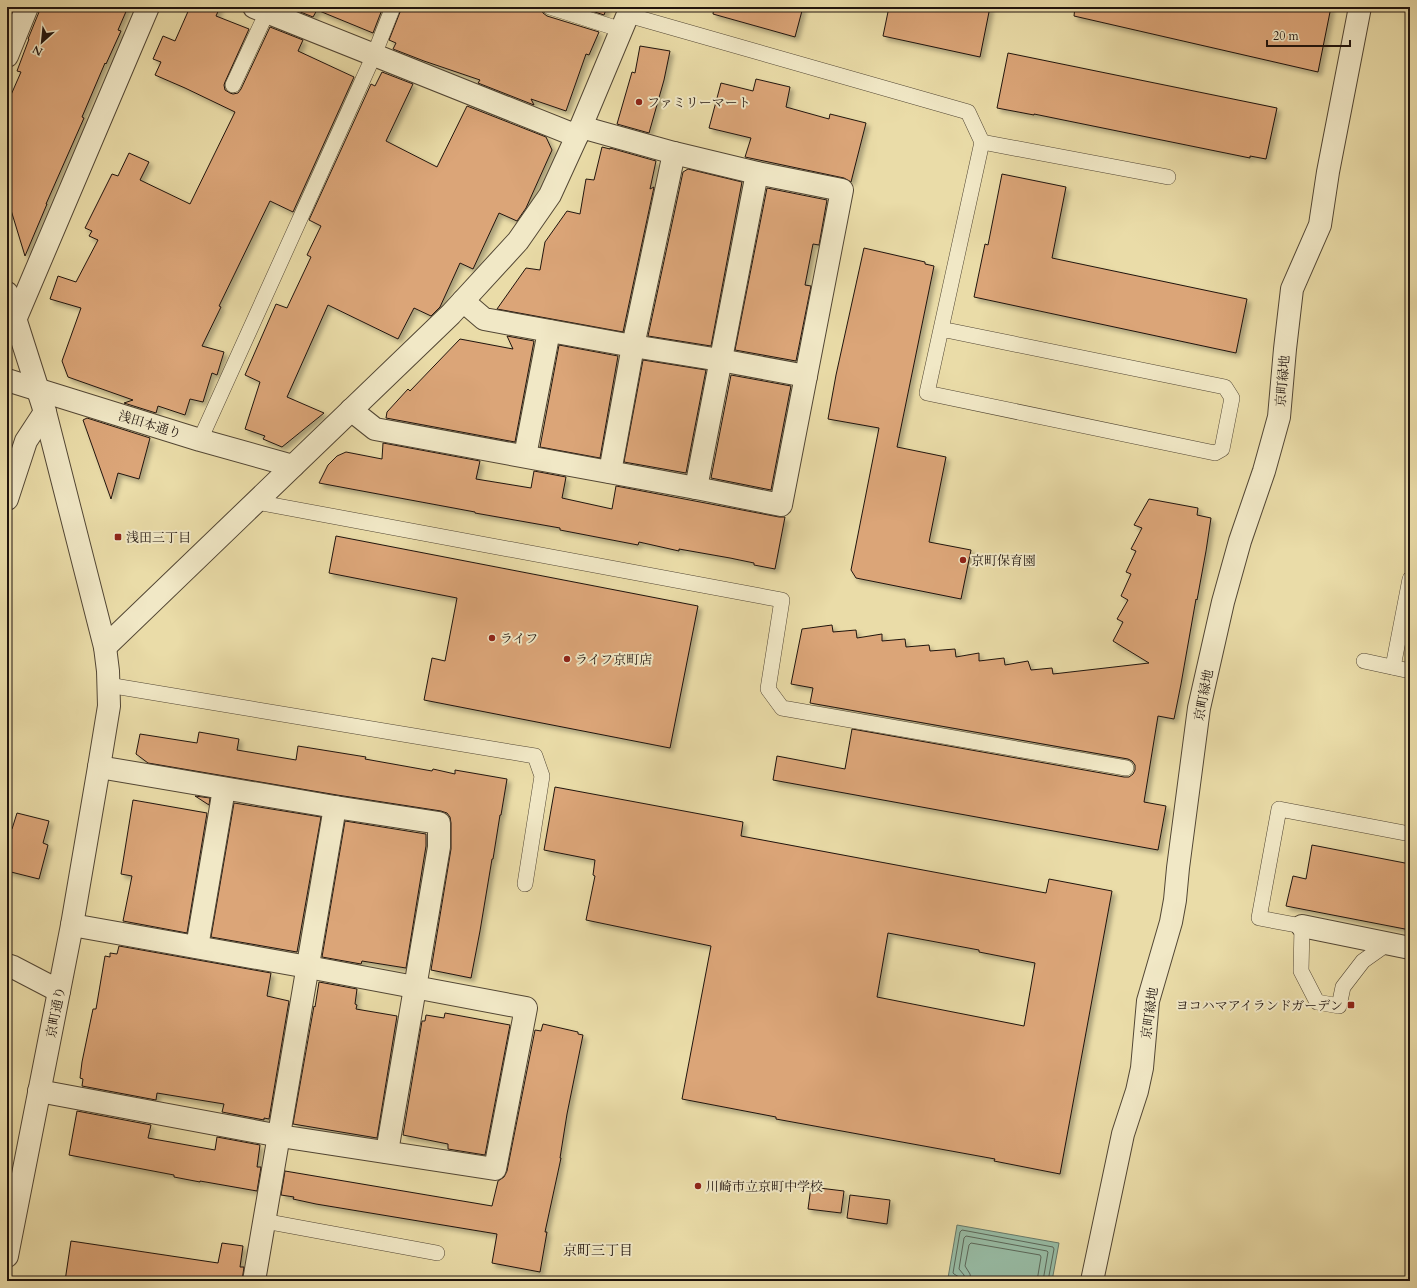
<svg xmlns="http://www.w3.org/2000/svg" width="1417" height="1288" font-family="Cardo,'Noto Serif JP',serif">
  <defs>
    <filter id="shadow"><feDropShadow dx="3.5" dy="3.5" stdDeviation="2" flood-color="#0004"/></filter>
  </defs>
  <rect width="100%" height="100%" fill="#eadca8"/>
  <filter id="stains"><feTurbulence type="fractalNoise" baseFrequency=".005" numOctaves="4"/><feColorMatrix values="0 0 0 0 .2 0 0 0 0 .09 0 0 0 0 .02 0 0 0 .5 -.17"/></filter>
  <radialGradient id="worn" r=".72"><stop offset=".6" stop-color="#630" stop-opacity="0"/><stop offset="1" stop-color="#630" stop-opacity=".3"/></radialGradient>
  <path fill="#98bca5" stroke="#687969" d="M957,1225l102,18 -7,38h-85l-19,-3z"/>
  <g fill="none" stroke-linecap="round" stroke-linejoin="round">
    <g stroke="#5c685a" stroke-width="1">
      <path d="M960,1281l-1,-4 -5,-3 -1,-1 7,-41 2,-2 91,17 1,2 -6,32"/>
      <path d="M965,1281l-1,-6 -5,-6 5,-31 2,-2 81,15 1,1 -5,29"/>
      <path d="M971,1281l-1,-7 -5,-8 4,-21 2,-2 69,12 1,2 -4,24"/>
    </g>
  </g>
  <g fill="#dba578" stroke="#20140e" fill-rule="evenodd" filter="url(#shadow)">
    <path d="M7,7h7l-7,16z"/>
    <path d="M39,7h89l-10,23 3,1 -15,33 -1,-1 -23,54 2,1 -38,86h1l-22,52 -18,-59v-93l14,-32 -4,-1 12,-32h-1l11,-27z"/>
    <path d="M190,7h30l-4,9 33,13 -24,53 -1,3 1,5 5,3 3,1 5,-1 3,-4 29,-62 33,13 -5,11 56,26 -61,135 -23,-11 -51,105 2,1 -19,39 22,6 -7,23 -5,-2 -9,29 -13,-3 -5,16 -27,-9 -2,7 -32,-10 9,-3 -65,-23 -6,-16 19,-53 -31,-9 8,-23 18,6 22,-42 -9,-4 3,-5 -7,-3 27,-54 6,2 11,-23 20,9 -9,18 50,24 45,-92 -50,-24 -30,-13 6,-13 -8,-3 10,-23 12,5z"/>
    <path d="M288,7h95l-10,26 -56,-23 -4,7z"/>
    <path d="M402,7h139l2,6 4,3 52,16 -10,23 -3,-1 -20,57 -35,-12 3,6 -56,-22 2,-3 -56,-19 -31,-12 3,-6 -7,-3z"/>
    <path d="M580,7h27l-3,8z"/>
    <path d="M714,7h89l-8,30 -82,-23z"/>
    <path d="M889,7h101l-10,50 -97,-21z"/>
    <path d="M1075,7h256l-13,65 -244,-56z"/>
    <path d="M640,46l30,5 -6,29 -15,53 -32,-9 15,-52 3,1z"/>
    <path d="M1008,53l269,55 -11,51 -16,-3v2l-216,-44v1l-37,-7z"/>
    <path d="M382,72l31,12 -27,57 51,26 30,-61 79,31 6,13 -26,58 -9,13 -18,-8 -26,56 -13,-6 -20,44 -9,9 -17,-8 -16,31 -70,-34 -41,92 37,16 -42,34 -19,-8 2,-3 -20,-7 15,-47 -15,-7 31,-71 11,4 24,-51 -4,-2 14,-29 -12,-6 62,-136 4,2z"/>
    <path d="M756,79l34,8 -4,20 43,12 1,-5 36,9 -15,59 -7,-4 -99,-21 6,-19 -42,-10 12,-45 32,8z"/>
    <path d="M602,147l8,2v-1l46,13 -6,28 4,-2 -31,145 -126,-23 29,-41 14,2 5,-28 22,-31 13,3 6,-35 8,1z"/>
    <path d="M688,169l54,13 -31,164 -63,-10 35,-164z"/>
    <path d="M1002,174l64,13 -14,71 195,41 -11,54 -262,-56 11,-53 3,1z"/>
    <path d="M767,188l60,12 -8,45 -6,-1 -8,41 6,1 -15,75 -61,-11z"/>
    <path d="M864,248l61,14v2l9,2 -37,181 49,10 -17,85 42,8 -10,49 -105,-21 -5,-8 28,-142 -51,-9 8,-44z"/>
    <path d="M507,336l27,5 -19,101 -129,-24 1,-6 21,-23 2,2 50,-52 53,10z"/>
    <path d="M559,345l59,11 -18,102 -60,-11z"/>
    <path d="M643,360l63,10 -20,103 -62,-11z"/>
    <path d="M731,375l60,11 -20,104 -60,-12z"/>
    <path d="M87,418l63,20 -11,41 -21,-6 -7,26 -28,-79z"/>
    <path d="M383,443l97,18 -4,18 55,9 3,-17 32,6 -4,21 50,11 4,-23 163,31h6l-10,52 -21,-4v-2l-24,-5 -51,-9v2l-40,-9 -1,3 -78,-15v-2l-85,-15v-1l-156,-29 9,-18 9,-9 9,-4 36,7z"/>
    <path d="M1149,499l49,9 -1,7 14,3 -5,33 -9,49 -1,-1 -15,85 -7,35 -16,-3 -14,86 22,4 -8,44 -385,-70 4,-24 68,13 7,-40 272,48h5l4,-3 2,-4v-5l-3,-4 -4,-2 -318,-56 3,-15 -22,-4 11,-55 30,-4 1,7 23,-2 1,8 25,-4v7l23,-2 1,8 23,-2 1,6 25,-2 1,8 23,-4v8l25,-3 1,7 23,-4 3,9 21,-2 1,6 96,-11 -36,-22 10,-19 -6,-3 11,-19 -7,-4 10,-22 -5,-2 10,-21 -5,-2 11,-21 -8,-3z"/>
    <path d="M336,536l362,70 -28,142 -246,-48 8,-42 13,3 12,-63 -128,-25z"/>
    <path d="M199,732l40,7 -2,11 59,10 2,-14 68,11 -1,2 67,12 1,-2 22,5v-4l52,9 -6,36h-1l-7,44h-1l-12,72 -9,47 -40,-8 20,-121v-26l-1,-6 -3,-4 -6,-2 -104,-16 -189,-32 -12,-9 4,-20 57,9z"/>
    <path d="M555,787l188,35 -2,14 305,57 3,-14 63,12 -52,283 -66,-13 1,-2 -219,-40v-2l-94,-18 29,-153 -125,-26 9,-44 -2,-1 2,-15 -51,-10zM888,933l91,17v2l56,11 -11,63 -147,-29z"/>
    <path d="M195,796l15,2 -1,7z"/>
    <path d="M133,800l74,13 -20,120 -64,-12 9,-45 -11,-2z"/>
    <path d="M234,803l87,14 -24,135 -86,-15z"/>
    <path d="M17,813l32,8 -6,22 5,2 -9,34 -32,-8v-43l5,1z"/>
    <path d="M345,821l81,13v12l-20,122 -44,-7 -1,3 -39,-7z"/>
    <path d="M1312,845l98,19v66l-124,-24 7,-30 13,3z"/>
    <path d="M119,946l152,27 -4,23 22,5 -20,118 -5,-1v2l-42,-8 2,-8 -67,-11 -1,7 -74,-14 1,-7 -3,-1 2,-16 11,-53h3l9,-53 5,1v-4l7,1z"/>
    <path d="M319,982l38,7 -2,15 2,1 -1,4 41,7 -20,122 -84,-14 21,-118 1,1z"/>
    <path d="M445,1013l65,12 -25,130 -37,-6v-5l-45,-9 19,-114h3l1,-6 18,3z"/>
    <path d="M543,1024l35,8v2l5,1 -16,79 -7,44h1l-16,74h2l-7,40 -48,-9 5,-29 -181,-30 -23,-5 1,-2 -13,-2 4,-24 207,35 6,-25 6,-4 3,-6 28,-141 6,1z"/>
    <path d="M77,1111l74,14 -3,13 67,12 2,-13 43,8 -3,22h4l-4,24 -57,-10v1l-26,-5v-2l-105,-20z"/>
    <path d="M811,1187l33,4 -3,22 -33,-4z"/>
    <path d="M850,1195l40,5 -3,24 -40,-6z"/>
    <path d="M71,1241l147,22 4,-20 21,3 -3,21h4l-2,14h-177z"/>
  </g>
  <g fill="none" stroke-linecap="round" stroke-linejoin="round">
    <g stroke="#524634" stroke-width="16">
      <g id="service">
        <path d="M550,7l72,23"/>
        <path d="M628,15l340,97 14,30 -55,251 288,60 7,-4 10,-51 -7,-11 -284,-58"/>
        <path d="M233,85l34,-73"/>
        <path d="M982,142l186,35"/>
        <path d="M200,440l174,-385 19,-48"/>
        <path d="M256,502l526,98 -14,89 14,19 344,60"/>
        <path d="M1364,661l46,10"/>
        <path d="M1393,667l17,-88"/>
        <path d="M108,685l427,71 7,20 -17,108"/>
        <path d="M1387,944l-24,17 -20,26 -4,19 -22,-4 -16,-31 1,-45 -43,-8 20,-109 131,25"/>
        <path d="M264,1221l173,32"/>
      </g>
    </g>
    <g stroke="#524634" stroke-width="24">
      <path id="pedestrian" d="M1092,1281l31,-147 14,-43 5,-23 6,-67 23,-79 4,-22 3,-32 21,-160 24,-106 17,-61 24,-70 15,-54 6,-68 7,-60 28,-64 8,-53 32,-165"/>
    </g>
    <g stroke="#524634" stroke-width="24">
      <g id="minor">
        <path d="M254,7l323,129"/>
        <path d="M7,56l20,-49"/>
        <path d="M463,301l21,18 149,27 87,14 86,16"/>
        <path d="M7,380l193,60 93,26"/>
        <path d="M351,410l24,19 321,59 85,17 61,-315 -85,-17 -83,-20 -93,-26"/>
        <path d="M525,456l24,-125"/>
        <path d="M610,472l23,-126 41,-193"/>
        <path d="M696,488l61,-315"/>
        <path d="M7,499l19,-58 19,-29"/>
        <path d="M99,767l236,40 104,16v24l-52,305"/>
        <path d="M1302,926l108,22"/>
        <path d="M197,947l27,-158"/>
        <path d="M7,965l6,2 46,24"/>
        <path d="M39,1091l241,45 215,33 31,-161 -218,-41 -236,-42"/>
        <path d="M254,1281l81,-474"/>
      </g>
    </g>
    <g stroke="#524634" stroke-width="24">
      <g id="tertiary">
        <path d="M7,293l38,119 60,235 3,24 1,35 -10,61 -27,158 -65,331"/>
        <path d="M15,320l133,-313"/>
        <path d="M105,647l346,-333 67,-73 32,-46 27,-59 54,-129"/>
      </g>
    </g>
    <use href="#service" stroke="#f1e8c6" stroke-width="15"/>
    <use href="#pedestrian" stroke="#f1e8c6" stroke-width="22"/>
    <use href="#minor" stroke="#f1e8c6" stroke-width="22"/>
    <use href="#tertiary" stroke="#f1e8c6" stroke-width="22"/>
  </g>
  <g fill="#8f2418" stroke="#f1e8c6" stroke-width="1.5">
    <circle cx="639" cy="102" r="4"/>
    <rect x="114" y="533" width="8" height="8" rx="2"/>
    <circle cx="963" cy="560" r="4"/>
    <circle cx="492" cy="638" r="4"/>
    <circle cx="567" cy="659" r="4"/>
    <rect x="1347" y="1001" width="8" height="8" rx="2"/>
    <circle cx="698" cy="1186" r="4"/>
  </g>
  <g text-anchor="middle" stroke-width="4" stroke-linejoin="round" paint-order="stroke">
    <g font-size="13" fill="#20140e" stroke="#f1e8c6" text-anchor="start">
      <text x="647" y="107">ファミリーマート</text>
      <text x="126" y="542">浅田三丁目</text>
      <text x="971" y="565">京町保育園</text>
      <text x="500" y="643">ライフ</text>
      <text x="575" y="664">ライフ京町店</text>
      <text x="1343" y="1010" text-anchor="end">ヨコハマアイランドガーデン</text>
      <text x="706" y="1191">川崎市立京町中学校</text>
    </g>
    <g font-size="13" fill="#20140e" stroke="#f1e8c6">
      <text transform="translate(1282 381) rotate(-85)" y="5">京町緑地</text>
      <text transform="translate(150 424) rotate(17)" y="5">浅田本通り</text>
      <text transform="translate(1203 695) rotate(-79)" y="5">京町緑地</text>
      <text transform="translate(55 1012) rotate(-79)" y="5">京町通り</text>
      <text transform="translate(1149 1013) rotate(-82)" y="5">京町緑地</text>
    </g>
    <g font-size="14" fill="#20140e" stroke="#f1e8c6">
      <text x="598" y="1255">京町三丁目</text>
    </g>
  </g>
  <rect width="1417" height="1288" fill="none" stroke="#eadca8" stroke-width="24"/>
  <rect x="8" y="8" width="1401" height="1272" fill="none" stroke="#20140e" stroke-width="2"/>
  <rect x="12" y="12" width="1393" height="1264" fill="none" stroke="#20140e"/>
  <g transform="translate(42 42) rotate(207)" stroke="#f1e8c6" stroke-width="3" paint-order="stroke">
  <path d="M0-3L7 15L0 10L-7 15Z" fill="#20140e"/>
  <text y="-6" font-size="11" font-weight="bold" text-anchor="middle" fill="#20140e">N</text>
  </g>
  <path d="M1267 40v6h83v-6" fill="none" stroke="#20140e" stroke-width="2"/>
  <text x="1273" y="40" font-size="12" fill="#20140e" stroke="#f1e8c6" stroke-width="3" paint-order="stroke">20 m</text>
  <rect width="100%" height="100%" filter="url(#stains)"/>
  <rect width="100%" height="100%" fill="url(#worn)"/>
</svg>
